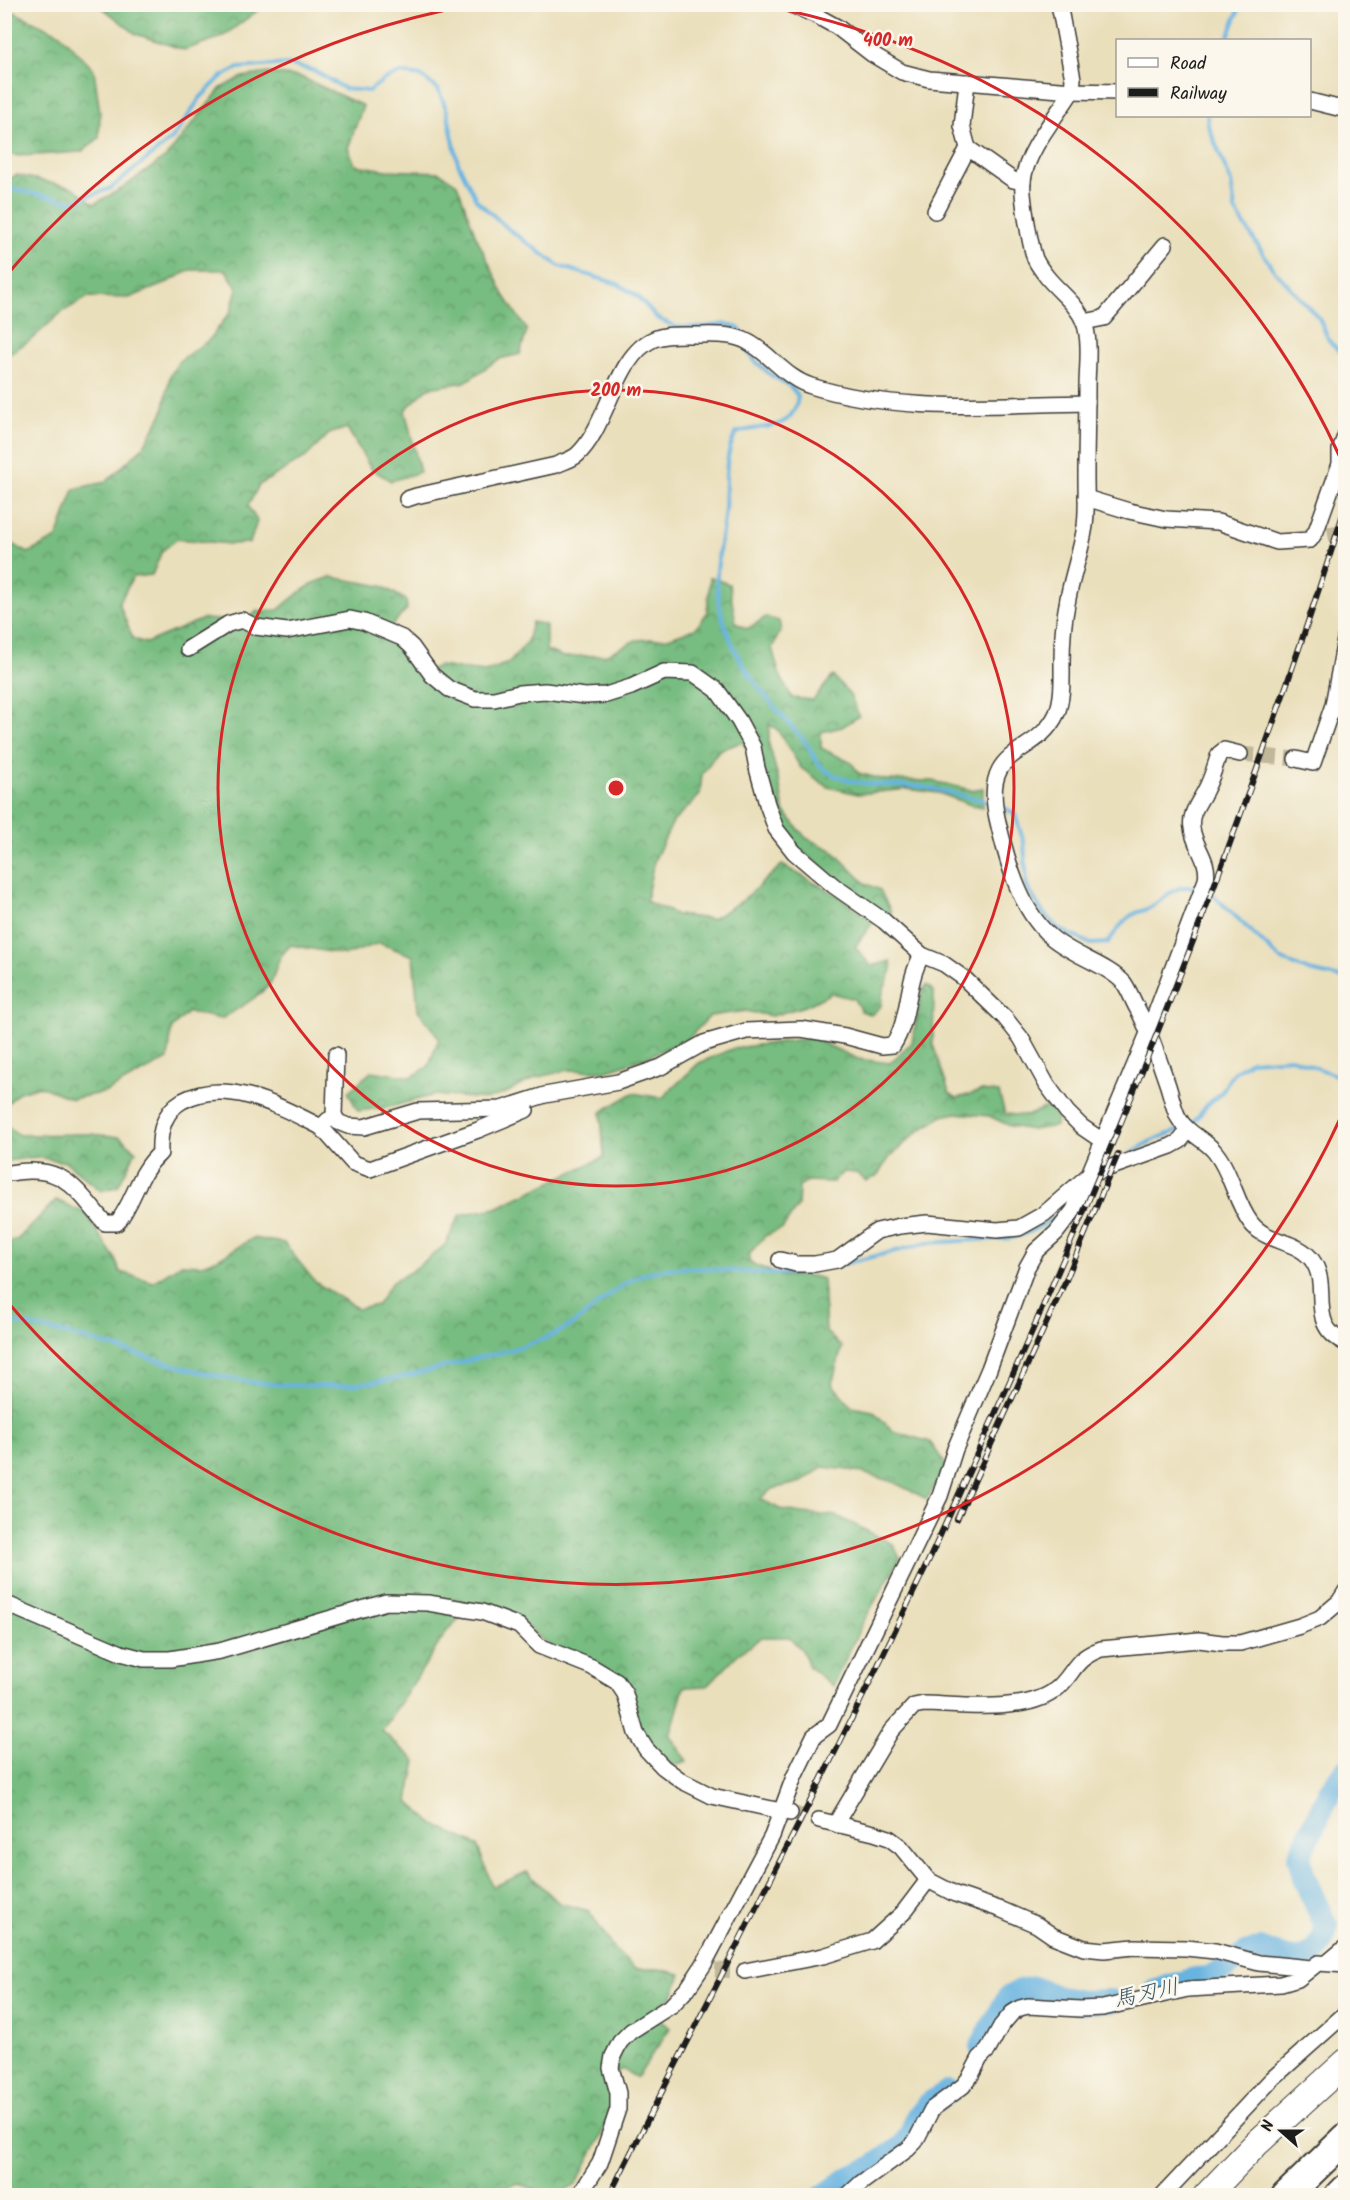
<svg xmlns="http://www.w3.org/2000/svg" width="1350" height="2200" font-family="Kalam,'Klee One',sans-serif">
  <defs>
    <pattern id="forest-crowns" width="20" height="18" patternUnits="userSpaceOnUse" patternTransform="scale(1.5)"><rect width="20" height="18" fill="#77bc80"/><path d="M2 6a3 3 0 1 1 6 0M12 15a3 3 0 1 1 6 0" fill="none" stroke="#619868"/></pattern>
  </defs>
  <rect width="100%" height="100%" fill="#fbf7ec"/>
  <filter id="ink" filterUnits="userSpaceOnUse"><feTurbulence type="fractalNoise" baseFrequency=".0167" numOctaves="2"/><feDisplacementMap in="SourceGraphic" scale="12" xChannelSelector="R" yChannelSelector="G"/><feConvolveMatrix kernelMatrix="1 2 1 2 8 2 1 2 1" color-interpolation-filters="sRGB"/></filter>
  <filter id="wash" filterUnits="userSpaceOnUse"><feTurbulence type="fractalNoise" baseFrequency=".008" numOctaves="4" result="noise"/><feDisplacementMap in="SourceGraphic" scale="24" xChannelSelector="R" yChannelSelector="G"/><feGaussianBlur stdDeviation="1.35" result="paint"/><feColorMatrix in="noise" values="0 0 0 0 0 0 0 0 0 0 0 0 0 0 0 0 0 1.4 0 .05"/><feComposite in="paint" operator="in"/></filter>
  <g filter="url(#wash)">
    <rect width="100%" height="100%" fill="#eadfbb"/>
    <g fill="url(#forest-crowns)" stroke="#4a6c4e" stroke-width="1.5">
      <path d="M99,5h166l-43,32 -38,13 -48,-16z"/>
      <path d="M5,8l54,25 35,37 6,43 -1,25 -18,14 -61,4 -15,-2z"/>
      <path d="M268,73l33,4 62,29 -15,42 7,17 32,5 52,2 18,12 18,50 29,61 23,35 -7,24 -21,5 -34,23 -37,6 -23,22 15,62 -29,9 -20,-12 -24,-41 -18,6 -23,23 -47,28 -11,21 9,15 -7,22 -20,1 -53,-5 -15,12 -10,24 -19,2 -14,26 14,36 13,4 57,-24 19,1 16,8 19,-17 21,-1 19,-16 17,-11 17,-6 51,9 24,14 1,9 -14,15 -3,15 17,9 15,25 16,-7 47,6 25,-10 17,-20 5,-20 14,3v25l17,7 42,-2 31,-15 32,-2 28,-10 11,-15 3,-36 19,7 7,39 11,6 19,-12 13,4 2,9 -9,18 7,25 13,25 21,2 20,-24 17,19 9,21 -17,11 -21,5v16l31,15 6,10 28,7 47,1 38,9 12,-2v19l-12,-2 -32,-12 -32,-4 -49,5 -30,-7 -27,-19 -24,-39 -8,-4v20l10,36 5,30 22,27 26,12 33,33 15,7 11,22 -5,6 -96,-76 -13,-24 -14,-47 -21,-29 -23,8 -17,24 -2,21 -27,27 -19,39 -8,40 31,14 35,4 30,-18 40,-36 58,32 33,25 -18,25 16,19 20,-5 1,9 -9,21 -2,15 -10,9 -10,-4 -7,-12 -23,-6 -23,12 -36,11 -27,-5 -35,5 -21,22 -44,20 -40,13 -37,-1 -33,8 -29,15 -19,6 -53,-4 -44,12 -32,4 -10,-19 24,-21 40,6 16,-10 11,-29 -21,-28 -5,-54 -34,-13 -33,12 -55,-10c-16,15 -12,19 -20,37 -5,11 -38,30 -50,37l-33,-7 -16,16 -4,31 -62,33 -34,7 -32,-13 -21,6 -14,14v-563h6l17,10 29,-15 17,-49 32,-7 38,-36 19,-34 7,-36 9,-15 31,-22 21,-28 6,-23 -11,-18h-36l-26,14 -35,14 -41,-1 -26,15 -30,27 -27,18v-177l12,-5 57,13 20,16 27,-15 46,-33 54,-68 21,-11z"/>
      <path d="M927,985l7,7 -1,52 16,49 8,5 25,-7 17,2 6,21 22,2 19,-9 11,6 -1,13 -24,4 -22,-4 -21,-10 -33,-3 -13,3 -26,16 -27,25 -14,20 -10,4 -10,-8 -13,-1 -10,10 -26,-1 -8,5 -1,20 -15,22 -18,8 -16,18v8l32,14h31l11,3 3,53 16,15 -10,37 20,23 21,4 20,20 37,11 16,23 -19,34 -34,-17 -37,-11 -33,-4 -21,15 -30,7 -12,10 20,10 21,4 36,3 56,28 7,14 -38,66 -29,62 -24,-19 -7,-17 -14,-13h-26l-25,18 -30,31 -23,1 -14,49 17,25 -16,5 -28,-28 -20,-58 -71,-32 -37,-32 -44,-10 -24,25 -65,100 34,30 -8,40 24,22 45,22 16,42 34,-15 32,31 30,8 24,37 22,21h24l22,5 -8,21 -20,18 17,15 -33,50 -15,-9 -17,10 7,24 -11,34 -26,49 -20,10 -7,-1 -30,-12 -27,13 -50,-1 -27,-4 -14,5h-395v-952l13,-5 38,-39 29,13 30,45 5,14 33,10 28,-18 21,1 16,-6 35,-21 31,5 31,39 43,27 19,-4 15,-23 20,-11 33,-26 15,-30 36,-7 108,-51 -3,-45 32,-19 29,5 37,-35 35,-15 78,-10 46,21 32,4 22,-21 10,-52z"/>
      <path d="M5,1124l14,11 71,-1 30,3 16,14 -18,35 -17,5 -35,-29 -30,-5 -29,4 -2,3z"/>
    </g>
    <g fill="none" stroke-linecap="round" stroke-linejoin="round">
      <g stroke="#67b3e0" stroke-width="4">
        <path d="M1227,40l14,-36"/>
        <path d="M1207,116l1,9 23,57 4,28 38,59 46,49 10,23 17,16"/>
        <path d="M4,187l68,15 39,-14 62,-50 27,-40 21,-21 17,-9 50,-4 27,7 30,18 24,2 16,-12 15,-6 21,3 17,13 9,22 11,52 19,38 34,30 48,35 59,18 19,12 20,22 19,9 23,1 26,-4 13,4 6,6"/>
        <path d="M745,345l1,4 8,11 18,16 17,9 9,11c-5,38 -35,27 -62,37 -13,25 -9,49 -11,76 -2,22 -8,45 -8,68 -1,65 43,116 85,161 13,14 11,28 32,37 26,12 53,9 81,11 14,1 26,5 40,8 11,3 23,5 35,8"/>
        <path d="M1000,805l15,9 9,29 3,44 16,26 16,16 32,15 16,-1c7,-8 14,-20 22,-26 6,-5 15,-6 22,-10 15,-10 26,-25 46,-19"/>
        <path d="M1205,891l5,1 70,67 29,12 37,8"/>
        <path d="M1188,1125l7,-4 12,-16 14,-12 12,-20 17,-12 41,-3 55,21"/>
        <path d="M1131,1153l20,-12 30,-12"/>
        <path d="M843,1264l85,-21 83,-5 18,-6 21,-11 9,-10"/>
        <path d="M4,1322c77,9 149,42 224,56 32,7 67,8 100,8 49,-1 99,-14 146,-27 33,-8 65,-15 94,-32 29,-17 52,-49 87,-56 52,-11 106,11 157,-1"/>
      </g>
      <g stroke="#67b3e0" stroke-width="24">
        <path d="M1156,1990l39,-11 14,-1 37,-24 14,-5 27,10h14l14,-7 8,-11 3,-15 -22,-48 -5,-21 31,-66 16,-21"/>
        <path d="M981,2047l27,-49 12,-7 14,-3 22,9 24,5 31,-1"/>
        <path d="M824,2196l24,-17 26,-12 29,-21 8,-12 7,-19 9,-10 22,-14"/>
      </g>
    </g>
  </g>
  <g filter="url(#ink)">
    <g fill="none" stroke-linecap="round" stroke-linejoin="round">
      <g stroke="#c1b89b" stroke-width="15" stroke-dasharray="15 8" stroke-linecap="butt">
        <path d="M1328,534l18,-3"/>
        <path d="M1240,754l56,5"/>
        <path d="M790,1813l29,7"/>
        <path d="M715,1970l30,1"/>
      </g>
      <g stroke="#3b3934" stroke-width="18">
        <g id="minor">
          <path d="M789,4l26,11 22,12 35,27 30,18 27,7 143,12 46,1"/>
          <path d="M1059,4l14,75 -1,12c-16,26 -45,59 -49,89 -2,15 7,64 12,79 3,6 8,13 12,18 12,15 30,27 37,45 7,19 3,46 3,66 0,29 -1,58 -1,87 0,17 1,35 -1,51 -4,27 -14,52 -18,78 -4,20 -5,39 -5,58 0,17 1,35 -5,51 -21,46 -76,30 -60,105 9,39 22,91 53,118 19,18 58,29 74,47 5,7 9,18 13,25 13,24 21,49 30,75 4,11 6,24 11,34 9,17 26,21 37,35 17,21 20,50 36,71 15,20 47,17 61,37 20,27 -7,65 34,83"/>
          <path d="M967,82l-5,44 6,22 45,32 10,2"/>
          <path d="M1310,101l36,9"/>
          <path d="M935,211l33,-63"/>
          <path d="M1084,322l20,-4 61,-73"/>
          <path d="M1086,498l43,13 37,8 52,3 59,20 33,-2 6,-9 24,-67v-14l6,-16"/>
          <path d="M407,499l9,-3 140,-31c6,-3 15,-5 21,-10 30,-26 38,-100 77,-116 12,-5 28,-4 40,-4 18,0 38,-2 54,7 23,12 37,36 63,44 89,28 184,18 276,17"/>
          <path d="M188,649l40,-25 14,-4 14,7 31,4 63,-12 14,3 38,16 10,9 20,28 17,14 26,10h19l25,-6 26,-2 40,5 21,-1 25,-8 33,-15 29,1 24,17 22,31 14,26 4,21 10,36 9,25 18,23 40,34 50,35 38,34 22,9 21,15 40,39 16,20 26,47 20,27 15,15 22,15"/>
          <path d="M1296,759l17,4 20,-58 13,-71"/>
          <path d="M336,1055l-2,60 4,7 10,4 16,1 54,-16 83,-2 44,-14 73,-13 43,-15 43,-24 42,-12 55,-2 44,7 37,10 11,-1c18,-27 12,-61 29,-90"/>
          <path d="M328,1120l-7,7 32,36 17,6 108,-39 48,-20"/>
          <path d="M4,1174c57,-12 68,10 101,49h12c18,-23 20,-49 43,-70 -1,-19 3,-41 22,-52 45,-24 97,5 139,26"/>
          <path d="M780,1260l16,4h19l22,-4 40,-29 23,-5 27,-3 70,7 22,-2 25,-14 45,-39 82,-29 9,-5 8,-10"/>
          <path d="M4,1603l117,50 23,6h26l50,-8 166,-49 42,1 54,9 37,14 20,20 53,21 25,15 8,12 11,39 10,16 17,18 19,14 30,15 78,17"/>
          <path d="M819,1820l55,13 15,5 12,9 27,33 27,14 47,16 35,15 16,11 31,12 20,2 30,-3 52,1 29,3 44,12 52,5"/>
          <path d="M838,1825l1,-7 52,-87 23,-25 10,-2c37,1 100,9 130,-13 21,-16 17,-31 47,-42l98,-9 23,3h18l60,-17 20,-8 19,-16 7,-11"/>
          <path d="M1327,1963l19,-16"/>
          <path d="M745,1971l78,-15 49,-15 31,-28 25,-33"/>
          <path d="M579,2196l21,-33 18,-54v-16l-7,-25 2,-12 7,-14 11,-11 41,-26 16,-17 16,-24 68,-128 22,-59 20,-41 15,-11 111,-229 15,-47 34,-80 38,-102 9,-16 20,-18 18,-23 75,-179 57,-151c4,-20 -12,-33 -14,-52 -3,-15 8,-26 14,-39 6,-11 9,-23 13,-35l5,-4 16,4"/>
          <path d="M847,2196l14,-13 47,-34 7,-7 17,-33 31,-23 7,-9 10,-19 8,-8 13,-24 11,-13 8,-5 8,-2 52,3 23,-1 85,-19 93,-5 17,-5 20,-16 28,2"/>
          <path d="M1162,2196l110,-117 74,-66"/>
        </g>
      </g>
      <g stroke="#3b3934" stroke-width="28">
        <path id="trunk" d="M1206,2196l50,-52 90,-82"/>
      </g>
      <g stroke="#3b3934" stroke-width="32">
        <g id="motorway">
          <path d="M1286,2196l60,-58"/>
          <path d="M1339,2196l7,-7"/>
        </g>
      </g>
      <use href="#minor" stroke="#fff" stroke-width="15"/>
      <use href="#trunk" stroke="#fff" stroke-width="26"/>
      <use href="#motorway" stroke="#fff" stroke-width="28"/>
      <g stroke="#1c1c1c" stroke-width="6">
        <g id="rail">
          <path d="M957,1519l109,-239 52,-126"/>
          <path d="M609,2196c106,-210 216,-418 317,-630 24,-51 46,-102 69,-152 134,-296 253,-599 351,-909"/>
        </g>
      </g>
      <use href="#rail" stroke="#fbf7ec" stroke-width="4" stroke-dasharray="11" stroke-linecap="butt"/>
    </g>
  </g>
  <g fill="none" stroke="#d62828" stroke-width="3">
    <circle cx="616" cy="788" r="398"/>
    <path d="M1343 1112A796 796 0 0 1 6 1300M6 276A796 796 0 0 1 471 5M761 5A796 796 0 0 1 1343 464"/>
  </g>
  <g text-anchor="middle" stroke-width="5" stroke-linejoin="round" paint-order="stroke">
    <g font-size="22" font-style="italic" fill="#3a586a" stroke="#fbf7ec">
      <text transform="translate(1146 1992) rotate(-12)" y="8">馬刃川</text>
    </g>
  </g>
  <circle cx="616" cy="788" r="9" fill="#d62828" stroke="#fbf7ec" stroke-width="3"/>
  <g font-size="18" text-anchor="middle" font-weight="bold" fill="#d62828" stroke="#fbf7ec" stroke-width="5" stroke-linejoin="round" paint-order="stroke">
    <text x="888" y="46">400 m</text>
    <text x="616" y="396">200 m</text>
  </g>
  <rect width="1350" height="2200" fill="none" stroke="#fbf7ec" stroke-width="24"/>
  <rect x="1116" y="39" width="195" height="78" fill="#fbf7ec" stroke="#a29f99" stroke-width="1.5"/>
  <rect x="1128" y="58" width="30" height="9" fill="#ffffff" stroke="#a29f99" stroke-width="1.5"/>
  <text x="1170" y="69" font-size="18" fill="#1c1c1c">Road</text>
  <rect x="1128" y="88" width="30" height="9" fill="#1c1c1c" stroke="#a29f99" stroke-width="1.5"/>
  <text x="1170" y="99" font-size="18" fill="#1c1c1c">Railway</text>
  <g transform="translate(1281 2131) rotate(291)" stroke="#fbf7ec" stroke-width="4.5" paint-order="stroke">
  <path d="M0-4.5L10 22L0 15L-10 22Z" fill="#1c1c1c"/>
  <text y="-9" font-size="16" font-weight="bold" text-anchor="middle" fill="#1c1c1c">N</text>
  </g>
</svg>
